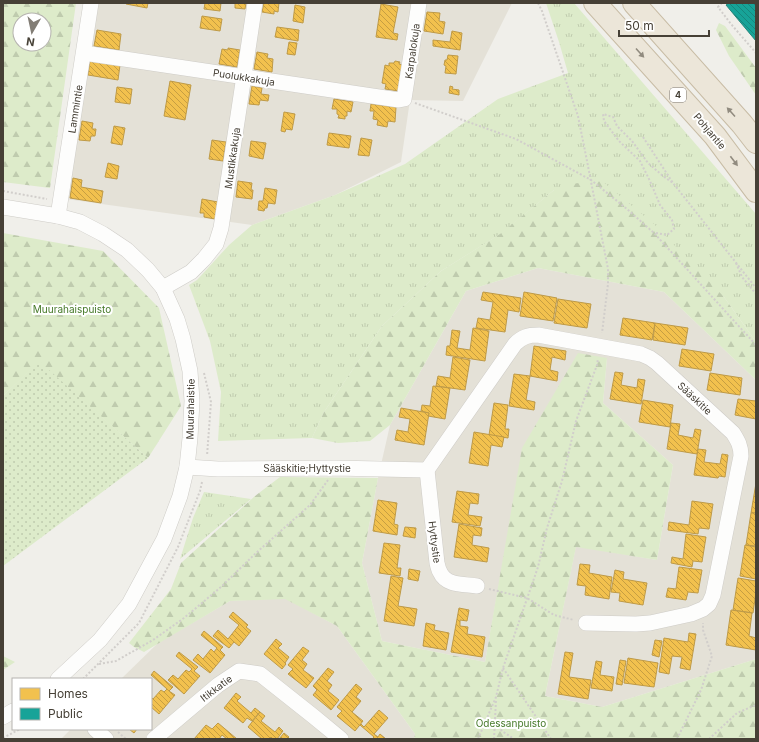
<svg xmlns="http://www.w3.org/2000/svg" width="759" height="742" font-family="Inter,sans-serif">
  <defs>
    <pattern id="grass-tufts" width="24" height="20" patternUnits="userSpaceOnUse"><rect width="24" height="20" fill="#ddebca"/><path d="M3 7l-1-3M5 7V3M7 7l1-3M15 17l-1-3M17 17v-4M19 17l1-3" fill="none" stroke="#bfcbae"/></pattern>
    <pattern id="forest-firs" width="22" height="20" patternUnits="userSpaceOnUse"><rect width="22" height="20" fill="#ddebca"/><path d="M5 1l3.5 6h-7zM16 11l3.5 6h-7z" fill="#bfcbae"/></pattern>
    <pattern id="park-dots" width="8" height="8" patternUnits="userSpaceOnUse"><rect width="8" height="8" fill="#ddebca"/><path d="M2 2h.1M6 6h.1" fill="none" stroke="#bfcbae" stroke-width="1.8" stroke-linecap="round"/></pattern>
    <pattern id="homes-back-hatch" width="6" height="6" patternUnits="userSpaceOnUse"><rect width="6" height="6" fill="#f2c14e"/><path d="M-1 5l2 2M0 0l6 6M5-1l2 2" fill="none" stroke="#c69e42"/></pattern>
    <pattern id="public-back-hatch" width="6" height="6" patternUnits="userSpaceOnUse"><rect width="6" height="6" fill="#17a398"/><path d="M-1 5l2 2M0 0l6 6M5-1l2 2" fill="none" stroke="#17867d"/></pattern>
  </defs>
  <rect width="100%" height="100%" fill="#f0efea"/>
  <g fill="#e4e1d7">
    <path d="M98,3h414l-49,98 -53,-1 -9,62 -66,33 -83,30 -186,-26z"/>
    <path d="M538,268l126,24 92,88v279l-154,48 -57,-11 31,-150 81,14 16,-95 -70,-62 4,-45 -98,170 -24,134 -103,-21 -20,-78 16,-85 12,-53 76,-134z"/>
    <path d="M285,598l52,28 78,108 -1,5h-353l10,-10h80v-50h-30l37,-36 72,-42z"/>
  </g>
  <g fill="url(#grass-tufts)">
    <path d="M546,3h28l182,211v128l-32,-45 -170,-107 -52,43 -61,38 -59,55 -58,86 -12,26 -94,3 3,-49 -11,-51 -21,-56 8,-5 32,-35 23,-20 83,-30 70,-31 93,-65 70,-26 -9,-31z"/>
    <path d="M204,492l47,7 -71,60 13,-41z"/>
  </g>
  <g fill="url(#forest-firs)" fill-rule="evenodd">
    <path d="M3,3h73l-26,185 -47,-6zM20,20h24v24h-24z"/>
    <path d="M719,23l6,3 31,42v27l-27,-39 -13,-26z"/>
    <path d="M602,181l53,44 69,72 32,45v38l-92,-88 -126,-24 -72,23 -76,134 -20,16 -32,2 -26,-5 12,-26 58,-86 59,-55 59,-37 54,-44 14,-6z"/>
    <path d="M3,233l100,18 56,57 22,98 -33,52 -109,-96 -36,34z"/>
    <path d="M578,353l29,5 -4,45 70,62 -16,95 -81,-13 -31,149 57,11 154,-48v80h-342l1,-5 -78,-108 -52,-27 -55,2 -86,51 -10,-5 -5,-4 42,-54 10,-26 74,-67 25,-19 98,1 -16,85 20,78 103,21 37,-214z"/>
    <path d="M3,656l12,6 -12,8z"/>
  </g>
  <path fill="url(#park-dots)" d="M39,361l109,97 -145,108v-170z"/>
  <g fill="url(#homes-back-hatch)" stroke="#be9a47">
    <path d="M126,3h22l-1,5 -21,-4z"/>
    <path d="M205,3h16l-1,8 -16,-2z"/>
    <path d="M235,3h11l-1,6 -10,-1z"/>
    <path d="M264,3h15l-1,9 -4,-1v3l-12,-2z"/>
    <path d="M381,4l17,3 -5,26 5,1 -1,6 -21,-3z"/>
    <path d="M295,5l10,2 -2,16 -10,-2z"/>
    <path d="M427,12l13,1 -1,8 6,1 -2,12 -19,-3z"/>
    <path d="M202,16l20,3 -2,12 -20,-3z"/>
    <path d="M277,27l22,3 -1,11 -23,-4z"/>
    <path d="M97,30l24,4 -2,16 -25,-4z"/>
    <path d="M452,31l10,2 -2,17 -27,-4v-6l17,2z"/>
    <path d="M289,42l8,1 -2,12 -8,-1z"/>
    <path d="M228,48l12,2 -3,17 -18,-3 3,-15 6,1z"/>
    <path d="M257,52l11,2 -1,4 6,1 -1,13 -18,-3z"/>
    <path d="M448,55l10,1 -2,18 -11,-1 1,-7 -2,-1 1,-5h2z"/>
    <path d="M90,61l30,4 -2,15 -30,-5z"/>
    <path d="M395,61l5,1 -1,2 5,1 -5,26 -14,-2 1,-5 -4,-1 3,-18 4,1v-3h5z"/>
    <path d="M170,81l21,4 -6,35 -21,-4z"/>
    <path d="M252,86l10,2 -1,6 8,1 -1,6 -8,-1 -1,5 -10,-1z"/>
    <path d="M450,86l3,1 -1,2 7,1v5l-10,-2z"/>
    <path d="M117,87l15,2 -2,15 -15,-2z"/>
    <path d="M334,99l19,3 -2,10 -4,-1v5h-2v3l-7,-1 1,-3 -2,-1v-5h-5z"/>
    <path d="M371,104l25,3 -1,15 -7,-1 -1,6 -10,-2 1,-5 -5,-1 1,-8h-4z"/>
    <path d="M284,112l11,2 -3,16 -6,-1 -1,3 -4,-1z"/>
    <path d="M82,121l11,2 -1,6h4l-1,7h-4l-1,5 -11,-1z"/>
    <path d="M114,126l11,2 -3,17 -11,-2z"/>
    <path d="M329,133l22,3 -2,12 -22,-3z"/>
    <path d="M361,138l11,2 -3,16 -11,-1z"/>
    <path d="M212,140l14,2 -3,19 -14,-2z"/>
    <path d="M251,141l15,2 -3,16 -14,-3z"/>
    <path d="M108,163l11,3 -2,13 -12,-2z"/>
    <path d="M73,178l9,2 -1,7 22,4 -2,12 -31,-5z"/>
    <path d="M238,181l14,2 -1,7h2l-1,9 -16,-2z"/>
    <path d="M265,188l12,2 -2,14 -7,-1 -1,5h-2l-1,3 -6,-1 1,-9h4z"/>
    <path d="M202,199l16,3 -3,17 -11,-2v-4h-4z"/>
    <path d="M483,292l38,6 -2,14 -11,-2 -3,22 -29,-4 2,-10 12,2 3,-18 -12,-2z"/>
    <path d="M524,292l33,6 -4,23 -33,-5z"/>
    <path d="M558,299l33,5 -4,24 -33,-5z"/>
    <path d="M623,318l32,5 -3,17 -32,-5z"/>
    <path d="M655,323l33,5 -3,17 -32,-5z"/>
    <path d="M473,328l16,3 -4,30 -39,-6 1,-9h3l2,-16 8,1 -3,17 13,2z"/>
    <path d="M534,346l32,5 -1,9 -13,-3 -2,13 8,2 -1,9 -27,-5z"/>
    <path d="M682,349l32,5 -3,17 -32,-5z"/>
    <path d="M453,357l17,3 -5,30 -29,-4 2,-10 12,2z"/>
    <path d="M615,372l8,1 -2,12 16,3 1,-9 7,1 -4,24 -31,-5z"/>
    <path d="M710,373l32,5 -2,17 -33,-5z"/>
    <path d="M514,374l16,2 -4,24 9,2 -1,8 -25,-4z"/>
    <path d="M433,386l17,2 -5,31 -17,-3 1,-3 -8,-2 1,-6 8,1z"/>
    <path d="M738,399l18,2v18l-21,-4z"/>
    <path d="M643,400l30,5 -3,22 -31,-5z"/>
    <path d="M494,403l14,2 -3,24h4l-1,9 -19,-3z"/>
    <path d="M401,408l28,5 -5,32 -29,-5 2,-10 11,2 2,-13 -11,-2z"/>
    <path d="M671,423l9,1 -2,11 15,3 2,-9 6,1 -4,24 -30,-5z"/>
    <path d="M474,432l30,5 -2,10 -11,-2 -3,21 -19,-3z"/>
    <path d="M698,449l8,1 -2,12 16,2 2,-10 6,1 -3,22 -6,-1 -1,2 -24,-3z"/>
    <path d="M756,483v30h-5z"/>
    <path d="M457,491l22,3 -1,10 -8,-1 -2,12 14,2 -2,9 -28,-4z"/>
    <path d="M378,500l19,3 -3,21 4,1 -1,10 -24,-4z"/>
    <path d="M692,501l21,3 -4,25 -10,-1 -1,6 -30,-4 1,-8 20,3z"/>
    <path d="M751,513h5v33l-10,-1z"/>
    <path d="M459,524l23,4 -1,8 -8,-1 -1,10 17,3 -2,14 -33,-5z"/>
    <path d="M405,527l11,1 -1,10 -12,-2z"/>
    <path d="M686,534l20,3 -4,25 -9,-1 -1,6 -21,-4 1,-6 11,2z"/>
    <path d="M384,543l16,2 -3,23h4l-1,8 -21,-3z"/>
    <path d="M745,545l11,2v32l-16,-3z"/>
    <path d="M580,564l10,1 -1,8 23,4 -3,22 -24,-4 1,-9 -9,-1z"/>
    <path d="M679,567l23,3 -4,23 -10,-1 -2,8 -20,-3 2,-9 8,1z"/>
    <path d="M409,569l11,2 -2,10 -10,-2z"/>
    <path d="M615,570l9,2 -1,7 24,4 -4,22 -24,-4 1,-8 -9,-1z"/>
    <path d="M391,576l12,2 -5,28 19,3 -3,17 -30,-5z"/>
    <path d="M738,578l18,3v11l-3,21 -20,-3z"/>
    <path d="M459,608l10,2 -2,11 -7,-1v6l8,1 -1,7 18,3 -3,20 -31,-5z"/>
    <path d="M731,610l21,3 -3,23 7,2v12l-30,-5z"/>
    <path d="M233,612l15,13 -2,2 5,4 -12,15 -5,-4 -5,6 -16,-12 5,-6 10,9 11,-14 -10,-8z"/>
    <path d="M426,623l9,2 -1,5 15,3 -3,17 -23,-4z"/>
    <path d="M204,631l19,16 -3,3 5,5 -15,18 -17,-13 5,-6 5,5 8,-10 3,3 3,-4 -16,-13z"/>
    <path d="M689,633l7,1 -6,36 -10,-2 2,-11 -10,-1 -3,18 -10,-2 5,-34 24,4z"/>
    <path d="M276,639l6,5 -4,4 11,9 -4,6 1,1 -4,5 -18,-15z"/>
    <path d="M655,640l7,1 -3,16 -7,-2z"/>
    <path d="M303,647l6,4 -7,9 5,4 -4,6 11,8 -8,10 -18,-14 5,-5 -5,-4z"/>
    <path d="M179,652l19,15 -4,4 6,5 -16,18 -16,-14 5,-5 5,4 8,-9 3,2 3,-3 -16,-13z"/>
    <path d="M565,652l8,1 -4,24 22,3 -3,19 -30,-5z"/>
    <path d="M628,658l30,5 -4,24 -30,-4z"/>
    <path d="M620,660l6,1 -4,24 -6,-1z"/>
    <path d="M596,661l6,1 -2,13 14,2 -2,14 -21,-3z"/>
    <path d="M328,668l6,4 -7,9 5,4 -4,6 11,9 -8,10 -18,-15 4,-5 -4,-4z"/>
    <path d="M154,671l19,16 -4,4 6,4 -16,19 -8,-7v-10l2,2 8,-9 3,2 3,-3 -16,-14z"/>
    <path d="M356,684l6,5 -6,8 5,4 -9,11 11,9 -8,10 -18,-15 5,-5 -5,-4z"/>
    <path d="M236,693l5,4 -4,4 14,12 4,-5 5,4 -8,9 -5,-3 -4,5 -19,-15z"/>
    <path d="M379,710l9,8 -14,16 4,3 2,-3 6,5h-14l2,-2 -14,-12 1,-1 3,3z"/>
    <path d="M260,712l5,4 -4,5 14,11 4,-5 4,4 -6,8h-4l-2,-2 -2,2h-7l-14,-12z"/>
    <path d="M218,723l19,16h-10l-5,-4 -3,4h-25l12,-14 6,4z"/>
    <path d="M129,729h8l-3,4z"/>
    <path d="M284,733l5,4 -2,2h-8z"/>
  </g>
  <path fill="url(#public-back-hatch)" stroke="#25857b" d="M729,3h27v38l-30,-36z"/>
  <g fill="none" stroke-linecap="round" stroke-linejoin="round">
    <g stroke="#ceccc7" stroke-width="16">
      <g id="minor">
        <path d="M84,53l315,47 5,-1 15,-96"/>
        <path d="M3,207l55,9 22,6 23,12 24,16 21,20 15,18 14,31 6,20 7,32 2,30 -2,37 -3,29 -7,29 -16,43 -35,65 -29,36 -42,39"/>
        <path d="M58,216l33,-213"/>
        <path d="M163,288l28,-16 13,-13 12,-15 5,-16 34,-225"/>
        <path d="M187,467l31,2 116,-1 93,2"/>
        <path d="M427,470l88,-126c7,-7 13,-9 23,-9l103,19 9,4 7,5 76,70c5,8 8,13 8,23l-28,139 -4,9 -6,5 -12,5 -41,9 -14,1 -50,-1"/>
        <path d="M427,470l10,93c1,3 1,6 3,9 6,14 24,12 37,14"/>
        <path d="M3,717l10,-6"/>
        <path d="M95,729l11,10"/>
        <path d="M154,739l64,-54 21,-14 21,3 53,42 28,23"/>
      </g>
    </g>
    <g stroke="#c8bca5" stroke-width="24">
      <g id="highway">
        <path d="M595,3l120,133 41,55"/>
        <path d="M634,3l108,121 14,18"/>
      </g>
    </g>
    <g stroke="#d1cecb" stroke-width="2" stroke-dasharray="2 2" stroke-linecap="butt">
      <path d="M538,3l4,8 36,105 9,45 21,108v15l-6,49"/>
      <path d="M722,3l-4,4 13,17 25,29"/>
      <path d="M415,103l101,36 75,41 36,29 27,24 102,112"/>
      <path d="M643,137l30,46 83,105"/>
      <path d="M3,191l44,8"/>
      <path d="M656,233l11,2 7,-6 -2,-9 -12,-15 -10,-24 -10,-20 -21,-20 -15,-20 -1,-7 10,3 4,9 15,15 16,22 15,13 10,7"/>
      <path d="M736,263l6,14 14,17"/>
      <path d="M204,373l7,29 -4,54"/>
      <path d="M489,589l38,9 27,17 20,5"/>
      <path d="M99,664l17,-3 37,-21 31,-22 37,-31 35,-34 54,-48 18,-25"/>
      <path d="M503,668l48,71"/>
      <path d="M83,679l56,-56 39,-76 22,-56 2,-9"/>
      <path d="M496,723l6,8 12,8"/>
      <path d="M118,732l8,7"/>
      <path d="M3,738l17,-9"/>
      <path d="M478,739l18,-42 7,-29 35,-101 9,-39 15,-47 14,-60 21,-56 1,-6"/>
      <path d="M494,739l2,-39"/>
      <path d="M677,739l24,-49 11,-34 -9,-26v-7"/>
      <path d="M709,739l28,-26 19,-8"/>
    </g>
    <use href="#minor" stroke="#fdfdfc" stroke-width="15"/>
    <use href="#highway" stroke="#ece6d9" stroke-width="22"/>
  </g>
  <defs><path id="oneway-solid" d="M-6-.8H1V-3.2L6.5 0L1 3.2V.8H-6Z"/></defs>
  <g fill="#918b7f">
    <use href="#oneway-solid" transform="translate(640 53) rotate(48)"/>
    <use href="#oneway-solid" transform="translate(731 112) rotate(-132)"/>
    <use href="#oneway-solid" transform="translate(734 161) rotate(53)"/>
  </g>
  <g text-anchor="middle" stroke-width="4" stroke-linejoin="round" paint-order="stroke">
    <rect fill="#fff" stroke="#7e7972" stroke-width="1" x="670" y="88" width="16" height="14" rx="3"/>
    <g font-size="9" font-weight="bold" fill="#464036">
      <text x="678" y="98">4</text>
    </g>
    <g font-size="10" fill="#464036" stroke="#fff">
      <text transform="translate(412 51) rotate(-82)" y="4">Karpalokuja</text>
      <text transform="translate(244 77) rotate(9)" y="4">Puolukkakuja</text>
      <text transform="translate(75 109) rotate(-81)" y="4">Lammintie</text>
      <text transform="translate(710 131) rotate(50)" y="4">Pohjantie</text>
      <text transform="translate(232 158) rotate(-82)" y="4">Mustikkakuja</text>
      <text transform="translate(695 398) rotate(43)" y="4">Sääskitie</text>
      <text transform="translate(190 409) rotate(-89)" y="4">Muurahaistie</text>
      <text x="307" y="472">Sääskitie;Hyttystie</text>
      <text transform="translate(435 542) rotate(83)" y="4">Hyttystie</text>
      <text transform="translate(216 688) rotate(-37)" y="4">Itikkatie</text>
    </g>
    <g font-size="10" fill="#457928" stroke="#fff">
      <text x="72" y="313">Muurahaispuisto</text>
      <text x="511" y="727">Odessanpuisto</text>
    </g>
  </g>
  <rect width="759" height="742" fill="none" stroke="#464036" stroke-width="8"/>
  <rect x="12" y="678" width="140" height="52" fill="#ffffff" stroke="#b5b3af"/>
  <rect x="20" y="688" width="20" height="12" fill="#f2c14e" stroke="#b5b3af"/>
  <text x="48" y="698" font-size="12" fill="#464036">Homes</text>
  <rect x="20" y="708" width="20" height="12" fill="#17a398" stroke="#b5b3af"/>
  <text x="48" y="718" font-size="12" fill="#464036">Public</text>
  <g transform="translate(32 32) rotate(189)"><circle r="19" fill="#ffffff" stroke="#b5b3af"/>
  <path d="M0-3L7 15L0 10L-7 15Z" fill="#827d75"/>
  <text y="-6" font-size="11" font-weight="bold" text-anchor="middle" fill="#464036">N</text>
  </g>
  <path d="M619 30v6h90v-6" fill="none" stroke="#464036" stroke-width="2"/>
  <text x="625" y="30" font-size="12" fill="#464036" stroke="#ffffff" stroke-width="3" paint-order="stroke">50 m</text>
</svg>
